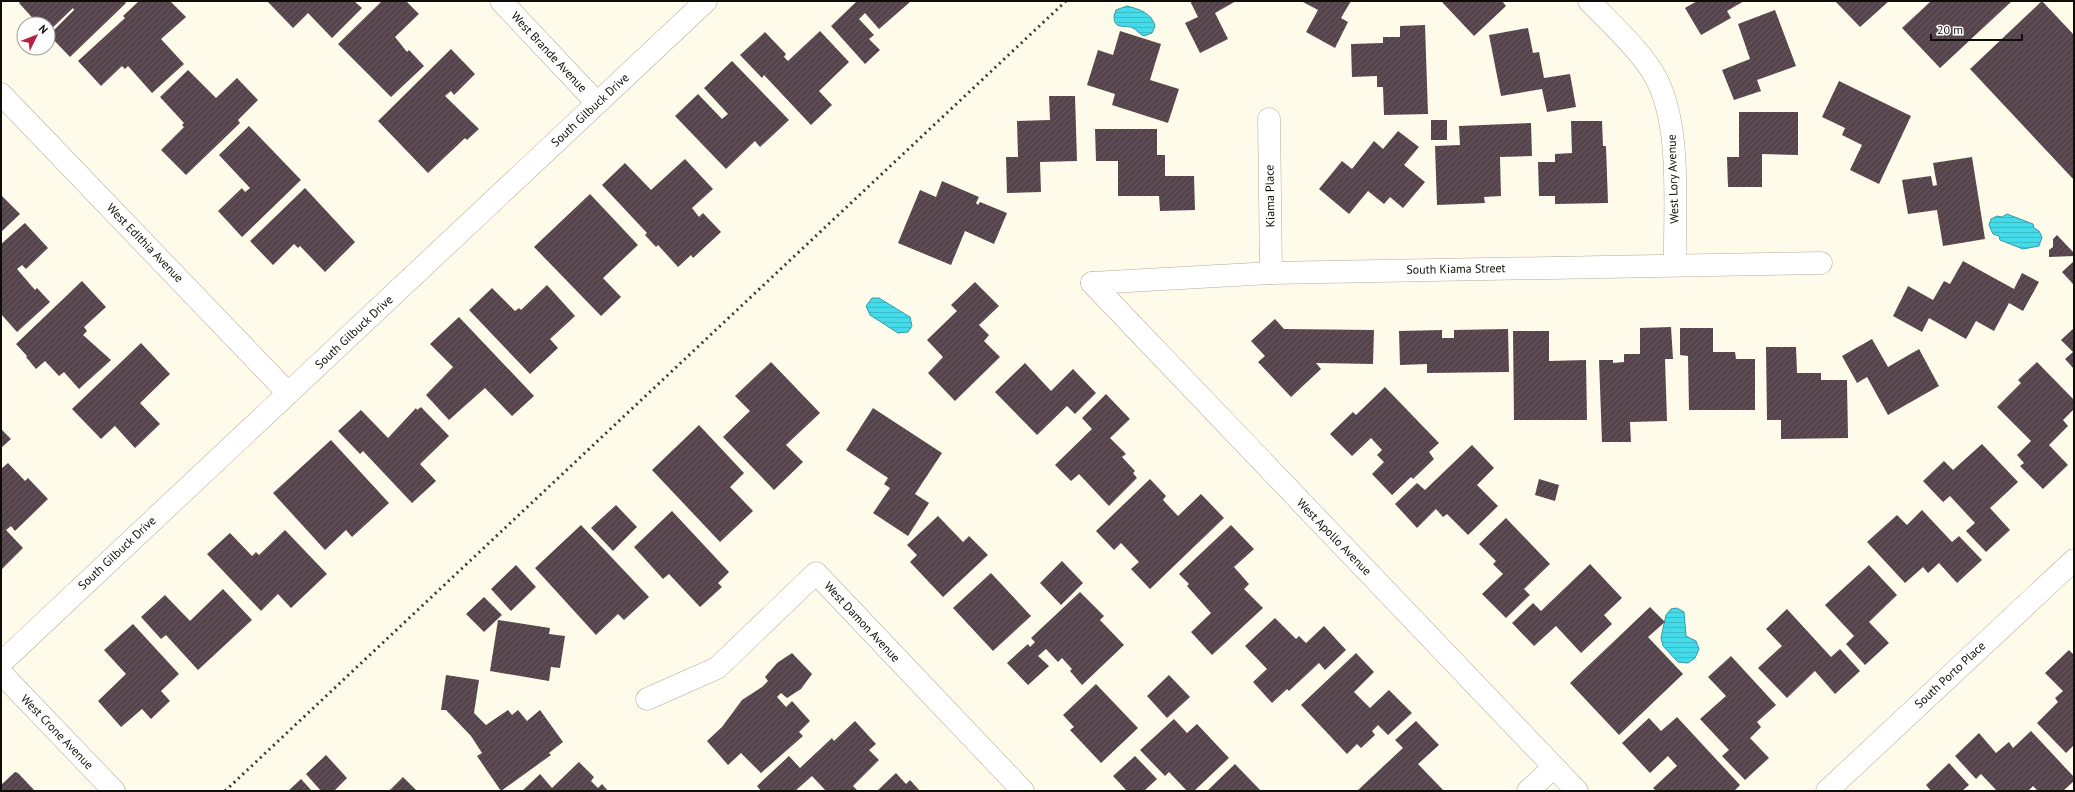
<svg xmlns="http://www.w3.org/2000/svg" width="2075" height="792" font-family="'PT Sans',sans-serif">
  <defs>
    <pattern id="water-rules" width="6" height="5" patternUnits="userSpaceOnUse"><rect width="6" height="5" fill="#43dbe9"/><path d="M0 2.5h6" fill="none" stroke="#3abbc6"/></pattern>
    <pattern id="building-hatch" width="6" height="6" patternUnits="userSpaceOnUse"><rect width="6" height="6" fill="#56444c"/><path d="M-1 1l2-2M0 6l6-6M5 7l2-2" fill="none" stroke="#695b61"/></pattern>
  </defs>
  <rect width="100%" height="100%" fill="#fffbeb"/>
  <g fill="url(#water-rules)" stroke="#339da5">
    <path d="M1127,6c12,3 25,7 28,20l-3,7 -8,3c-5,-2 -7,-6 -11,-8 -8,-4 -19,3 -19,-12l2,-6z"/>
    <path d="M2007,214l26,10 1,4 5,3 3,6 -3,9 -16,3 -23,-9 -1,-4 -6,-2 -4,-9 2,-6 6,-3 5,1z"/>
    <path d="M872,298h7l31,19 2,9 -4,6 -10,1 -28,-18 -4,-9z"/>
    <path d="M1677,608l7,4 2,24 10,5 3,8 -4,9 -7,5 -10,-1 -15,-16 -2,-8 5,-23 5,-6z"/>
  </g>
  <g fill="url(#building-hatch)">
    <path d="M21,1h103l2,2 -56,54 -21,-22 25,-25 -1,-2 -25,24v-8h-10l-19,-21z"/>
    <path d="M139,1h31l16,16 -25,22 23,25 -32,29 -24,-27 -3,3 -3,-3 -21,20 -23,-25 47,-43 -2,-2z"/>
    <path d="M267,1h87l8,7 -30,30 -24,-25 -15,15z"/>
    <path d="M382,1h24l13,13 -24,23 12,15 2,-2 15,16 -33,31 -53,-53z"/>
    <path d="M855,1l55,1 -31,27 -14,-16 -6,6 15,16 -5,4 11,11 -15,14 -34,-38 25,-24z"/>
    <path d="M1190,1h46l-21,12 13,26 -28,14 -15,-30 13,-6z"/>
    <path d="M1304,1h47l-10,17 7,4 -13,26 -29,-16 12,-22 -15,-8z"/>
    <path d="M1441,1h61l4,5 -32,30z"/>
    <path d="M1697,1h47l-17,10 4,7 -30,17 -16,-27z"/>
    <path d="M1835,1h54l-29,26z"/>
    <path d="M1931,1h81l-72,67 -38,-40z"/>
    <path d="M2042,1l32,34v145l-104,-111z"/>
    <path d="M1775,10l21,56 -39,14 4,11 -27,9 -12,-30 28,-11 -12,-35z"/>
    <path d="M1425,25l3,89 -44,1 -1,-28h-6v-11l-25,1 -1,-33 32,-1v-6h17v-11z"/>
    <path d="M1528,28l5,25 6,-1 5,26 26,-4 6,33 -29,5 -5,-23 -41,7 -12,-61z"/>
    <path d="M820,31l29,31 -30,29 13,14 -21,20 -47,-50 -2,3 -22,-23 25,-23 21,22 -2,3 4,4z"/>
    <path d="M1120,31l41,13 -11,36 29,9 -11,34 -56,-18 3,-11 -28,-9 11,-35 15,5z"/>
    <path d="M451,49l24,25 -21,21 -3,-4 -6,5 34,33 -12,11 -2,-2 -37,35 -50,-52z"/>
    <path d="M732,61l57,59 -29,27 -5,-6 -29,28 -51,-53 23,-22 24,25 6,-5 -24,-26z"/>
    <path d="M188,70l28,28 21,-20 21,22 -20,20 2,3 -54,52 -25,-25 23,-23 -2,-2 2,-2 -24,-26z"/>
    <path d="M1839,81l72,35 -32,68 -29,-14 12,-25 -20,-10 3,-7 -23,-11z"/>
    <path d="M1049,96h26l2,65 -37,1 1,30 -34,1 -1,-36h12l-1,-36 33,-1z"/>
    <path d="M1739,112h59v43l-36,-1v33h-34l-1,-30h12z"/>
    <rect x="1431" y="120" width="16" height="20"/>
    <path d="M1571,121h31l1,25h3l2,57 -53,1v-8h-16l-1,-34h17v-8l17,-1z"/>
    <path d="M1531,123l1,33 -32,1 1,39 -17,1 1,6 -48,2 -2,-59 25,-1 -1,-19z"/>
    <path d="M249,126l52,54 -59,57 -24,-26 24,-23 3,4 5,-4 -31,-33z"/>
    <path d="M1095,129h62v26h8v21h29l1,34 -35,1 -1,-15h-41v-35h-22z"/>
    <path d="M1398,131l21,16 -15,18 21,17 -22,26 -13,-11 -6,7 -16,-13 -19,23 -30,-25 23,-28 10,8 22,-28 9,8z"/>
    <path d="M1972,157l13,82 -42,7 -6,-36 -29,4 -6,-34 29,-4 2,10 4,-1 -4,-22z"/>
    <path d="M685,159l28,30 -21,19 7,9 4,-4 18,19 -28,26 -2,-3 -13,12 -20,-22 -2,2 -11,-12 2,-2 -45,-48 23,-22 26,27z"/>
    <path d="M942,181l37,16 -3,6 2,2 2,-3 27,11 -13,31 -29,-13 -14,34 -53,-22 22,-53 16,7z"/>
    <path d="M305,188l50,54 -30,30 -25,-26 -2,2 -4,-4 -21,21 -23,-24z"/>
    <path d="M590,194l48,51 -35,33 18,19 -20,19 -67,-69z"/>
    <path d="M1,195l19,19 -19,18z"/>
    <path d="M25,223l23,25 -22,21 -4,-4 -5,4 18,21 2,-2 13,14 -33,30 -16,-18v-70z"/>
    <path d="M2057,235l17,18v3l-25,1v-7l4,-3v-8z"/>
    <path d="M1963,261l51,28 8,-16 17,9 -16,29 -14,-8 -15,28 -18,-10 -10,18 -37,-21 -7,14 -29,-16 15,-30 25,14 11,-19 6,3z"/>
    <path d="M2074,261v22l-1,1 -11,-12z"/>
    <path d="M82,281l24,26 -22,20 3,4 -4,4 28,25 -32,29 -15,-17 -5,4 -14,-15 -9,8 -10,-12 1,-1 -11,-12z"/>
    <path d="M975,282l24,24 -20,19 10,10 -5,6 16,16 -45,44 -27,-28 15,-16 -16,-17 30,-29 -6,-6z"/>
    <path d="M547,285l28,31 -25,23 8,9 -28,26 -61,-64 23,-22 23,23 4,-3 2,2z"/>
    <path d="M459,317l75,79 -22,20 -27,-28 -36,32 -23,-25 27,-28 -23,-23z"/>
    <path d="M1275,319l9,10 90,1 -1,34 -57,-1 5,6 -30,28 -33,-35 7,-6 -14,-15z"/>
    <path d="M1671,327l2,32h-8l2,62 -37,1 1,20h-29l-3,-82h14v3l11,-1v-8h16v-26z"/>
    <path d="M1680,328h33v24h22l1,7h19v51h-66l-1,-54 -8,-1z"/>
    <path d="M2074,328v41l-9,-10 8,-7 -12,-12z"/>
    <path d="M1508,329l1,43 -82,1v-9l-27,1 -1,-34 43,-1v8h12v-8z"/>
    <path d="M1513,331h36v30l37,-1 1,60h-73z"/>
    <path d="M1872,339l16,28 31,-18 20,37 -51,29 -21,-38 -10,6 -15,-27z"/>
    <path d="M141,343l29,31 -30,29 20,21 -25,24 -20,-22 -14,13 -29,-30z"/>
    <path d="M1766,347h30l1,26h24v7h26l1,58 -67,1v-19h-14z"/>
    <path d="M771,362l49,51 -34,32 17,17 -29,28 -51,-53 27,-26 -15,-15z"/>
    <path d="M2037,362l37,38v9l-11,11 5,6 -19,19 19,20 -25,24 -23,-23 4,-3 -7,-8 14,-14 -34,-34 24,-24 -3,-3z"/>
    <path d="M1025,363l26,28 22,-22 23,24 -21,21 -8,-8 -30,29 -42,-43z"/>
    <path d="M1385,387l54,56 -10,9 5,7 -21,20 -2,-2 -19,18 -20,-21 12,-12 -7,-7 5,-5 -11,-12 -19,18 -22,-22 23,-22 3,3z"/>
    <path d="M1106,394l24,25 -20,19 16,16 -4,3 13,14 -2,2 4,5 -28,28 -30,-32 -8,7 -16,-16 37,-36 -10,-11z"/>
    <path d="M421,407l28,29 -29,28 16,17 -24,22 -49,-52 -3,3 -22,-23 23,-21 27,28 28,-30 1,2z"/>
    <path d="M873,408l69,45 -27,41 14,9 -21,33 -35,-23 17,-25 -6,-4 4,-6 -42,-28z"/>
    <path d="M699,425l45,48 -14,14 23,24 -33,31 -68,-72z"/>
    <path d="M1,429l10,10 -10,9z"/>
    <path d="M331,440l58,63 -37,34 -6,-7 -21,20 -52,-57z"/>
    <path d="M1982,444l36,38 -28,26 20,22 -24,22 -20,-21 9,-8 -25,-27 -7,6 -20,-21 21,-20 9,9z"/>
    <path d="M1472,445l22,23 -17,17 21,21 -30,29 -21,-21 -4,3 -7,-8 -19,19 -22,-24 22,-21 8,7z"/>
    <path d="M8,463l17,18 3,-3 20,21 -33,32 -4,-5 -5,4 17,18 -22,22v-101z"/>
    <path d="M1150,479l16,17 -3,4 15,16 23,-22 23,24 -74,71 -19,-20 8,-7 -18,-19 -7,7 -18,-19z"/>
    <path d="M1539,479l20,6 -4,16 -20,-6z"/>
    <path d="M616,505l21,22 -24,24 -22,-23z"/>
    <path d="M1922,510l30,32 7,-6 23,24 -25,23 -18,-20 -11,10 -5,-6 -18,16 -38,-41 30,-27 10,10z"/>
    <path d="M672,511l57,61 -11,11 4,4 -22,20 -31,-33 -6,5 -29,-32z"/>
    <path d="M938,516l25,26 6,-6 19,19 -45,42 -33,-35 7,-7 -10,-10z"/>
    <path d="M1506,518l44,46 -26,25 6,6 -24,23 -24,-24 21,-20 -10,-10 3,-3 -17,-17z"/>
    <path d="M581,525l68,72 -25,23 -6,-6 -22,21 -61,-67z"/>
    <path d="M1231,525l23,24 -20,18 15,17 -5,5 19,19 -51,47 -21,-23 20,-19 -24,-27 2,-2 -10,-10z"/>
    <path d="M285,530l42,44 -36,34 -13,-14 -17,17 -54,-57 23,-21 22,23 4,-4 3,3z"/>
    <path d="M1062,561l21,22 -22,22 -21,-22z"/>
    <path d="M1590,564l32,34 -18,17 8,9 -31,29 -25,-27 -22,20 -22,-23 21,-20 8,8z"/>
    <path d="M516,565l20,22 -25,24 -20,-22z"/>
    <path d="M1869,565l28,30 -28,27 20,21 -24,22 -19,-21 8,-8 -29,-31z"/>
    <path d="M991,573l40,43 -38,35 -40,-43z"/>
    <path d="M223,589l29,31 -54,50 -32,-35 -5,4 -20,-22 24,-22 25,26z"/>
    <path d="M1080,592l24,24 -4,4 24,25 -42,40 -12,-14 2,-2 -10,-11 -4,4 -12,-13 -8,7 11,10 -21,19 -21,-22 21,-19 2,3 5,-5 -4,-4z"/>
    <path d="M484,597l18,18 -18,17 -18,-18z"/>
    <path d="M1650,607l15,15 -17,15 35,37 -64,61 -49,-52z"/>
    <path d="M1787,609l44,48 9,-8 20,22 -25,23 -20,-23 -28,27 -29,-30 24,-22 -16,-17z"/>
    <path d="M1275,618l21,21 3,-3 7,7 18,-17 22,24 -21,20 -6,-7 -30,28 -2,-2 -15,14 -19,-21 14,-13 -22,-23z"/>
    <path d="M498,620l52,8 -1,6 16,2 -5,32 -9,-1 -2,14 -59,-10z"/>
    <path d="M133,624l46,50 -18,17 9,10 -19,18 -9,-10 -21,18 -23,-26 28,-27 -22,-24z"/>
    <path d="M2069,650l5,5v90l-8,8 -29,-30 21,-21 -3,-4 8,-7 -18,-18z"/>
    <path d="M792,653l20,21 -11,15 -14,9 -6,-5 -4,4 9,10 6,-6 18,20 -11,11 4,4 -42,37 -20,-20 -13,12 -21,-24 15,-14 20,-27 20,-13 6,-6 -3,-4 12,-14z"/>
    <path d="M1356,653l18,19 -20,20 16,16 19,-18 23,23 -24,22 -10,-10 -6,6 3,4 -14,13 -4,-4 -10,10 -46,-49z"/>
    <path d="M1731,656l45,49 -19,17 4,5 -11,11 19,20 -24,22 -23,-24 7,-6 -29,-31 26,-23 -18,-19z"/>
    <path d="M446,675l33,5 -5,33 12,12 22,-15 4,5 6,-5 9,11 13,-11 23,32 -14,11 2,2 -50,36 -24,-35 5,-3 -11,-17 -25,-26h-5z"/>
    <path d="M1169,675l21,22 -23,21 -20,-22z"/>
    <path d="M1096,684l42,44 -37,35 -31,-33 4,-3 -11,-12z"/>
    <path d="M1677,717l63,68 -6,6h-78l-3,-3 24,-22 -9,-10 -18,17 -28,-30 27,-25 12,13z"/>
    <path d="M1174,719l13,14 10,-9 32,34 -35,33h-7l-18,-19 -4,4 -25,-26z"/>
    <path d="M855,721l21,23 -7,6 10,10 -26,26 5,5h-32l-14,-15 -17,15h-34l-4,-5 32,-30 11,12 32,-30 2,3z"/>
    <path d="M1416,721l23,24 -21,19 26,27h-87l46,-43 -8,-8z"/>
    <path d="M2031,731l43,46v4l-11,10h-25l-5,-5 -5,5h-31l-16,-17 -5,5 -21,-23 24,-23 17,20 13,-11 4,6z"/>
    <path d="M326,755l21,23 -13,13h-13l-15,-17z"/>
    <path d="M1135,756l22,23 -13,12h-17l-14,-15z"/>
    <path d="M579,762l15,15 -3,4 7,7 4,-4 6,7h-86l18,-17 12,14z"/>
    <path d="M1949,763l20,22 -7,6h-31l-5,-6z"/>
    <path d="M1235,764l26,27h-54z"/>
    <path d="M15,772l3,1 17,18h-34v-6z"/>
    <path d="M896,773l10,11 4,-4 10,11h-43z"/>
    <path d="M403,777l14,14h-28z"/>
    <path d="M301,779l11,12h-24z"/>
  </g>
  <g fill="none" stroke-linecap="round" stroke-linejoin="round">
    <g stroke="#b0ac99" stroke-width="23">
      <g id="minor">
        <path d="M501,1l96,102"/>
        <path d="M1589,1c21,22 46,44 63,70 31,48 22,137 23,194"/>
        <path d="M1,94l287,299"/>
        <path d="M1269,119l2,154"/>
        <path d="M1092,283l179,-10 550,-10"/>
        <path d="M1092,283l485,508"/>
        <path d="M1,663l705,-662"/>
        <path d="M1,673l113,118"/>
        <path d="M647,699l70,-31 99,-95 207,218"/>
        <path d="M1528,791l26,-24"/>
        <path d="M1827,791l247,-231"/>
      </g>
    </g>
    <use href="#minor" stroke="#fff" stroke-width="22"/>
    <path stroke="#3d3a32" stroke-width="3" stroke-dasharray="2 4" stroke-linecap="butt" d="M225,791l841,-790"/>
  </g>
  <g text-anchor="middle" stroke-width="4" stroke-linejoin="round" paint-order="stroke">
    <g font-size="12" fill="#0f0d07" stroke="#fff">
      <text transform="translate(549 52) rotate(47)" y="4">West Brande Avenue</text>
      <text transform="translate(590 110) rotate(-43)" y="4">South Gilbuck Drive</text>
      <text transform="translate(1673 179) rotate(-92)" y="4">West Lory Avenue</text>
      <text transform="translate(1270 196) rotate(-91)" y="4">Kiama Place</text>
      <text transform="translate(145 243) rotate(46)" y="4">West Edithia Avenue</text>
      <text transform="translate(1456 269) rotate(-1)" y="4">South Kiama Street</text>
      <text transform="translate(354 332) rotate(-43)" y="4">South Gilbuck Drive</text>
      <text transform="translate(1334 537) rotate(46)" y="4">West Apollo Avenue</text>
      <text transform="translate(117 553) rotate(-43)" y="4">South Gilbuck Drive</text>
      <text transform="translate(862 622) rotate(47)" y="4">West Damon Avenue</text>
      <text transform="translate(1950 675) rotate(-43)" y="4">South Porto Place</text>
      <text transform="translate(57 732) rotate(46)" y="4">West Crone Avenue</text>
    </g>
  </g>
  <rect width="2075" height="792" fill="none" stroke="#0f0d07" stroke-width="4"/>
  <g transform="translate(36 36) rotate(47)"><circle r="19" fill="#ffffff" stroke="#9f9e9c"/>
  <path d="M0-3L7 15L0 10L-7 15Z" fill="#b52242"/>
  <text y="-6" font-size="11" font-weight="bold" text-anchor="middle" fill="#0f0d07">N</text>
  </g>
  <path d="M1931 34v6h91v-6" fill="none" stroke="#0f0d07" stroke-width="2"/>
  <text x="1937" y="34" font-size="12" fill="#0f0d07" stroke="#ffffff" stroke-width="3" paint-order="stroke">20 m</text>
</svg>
